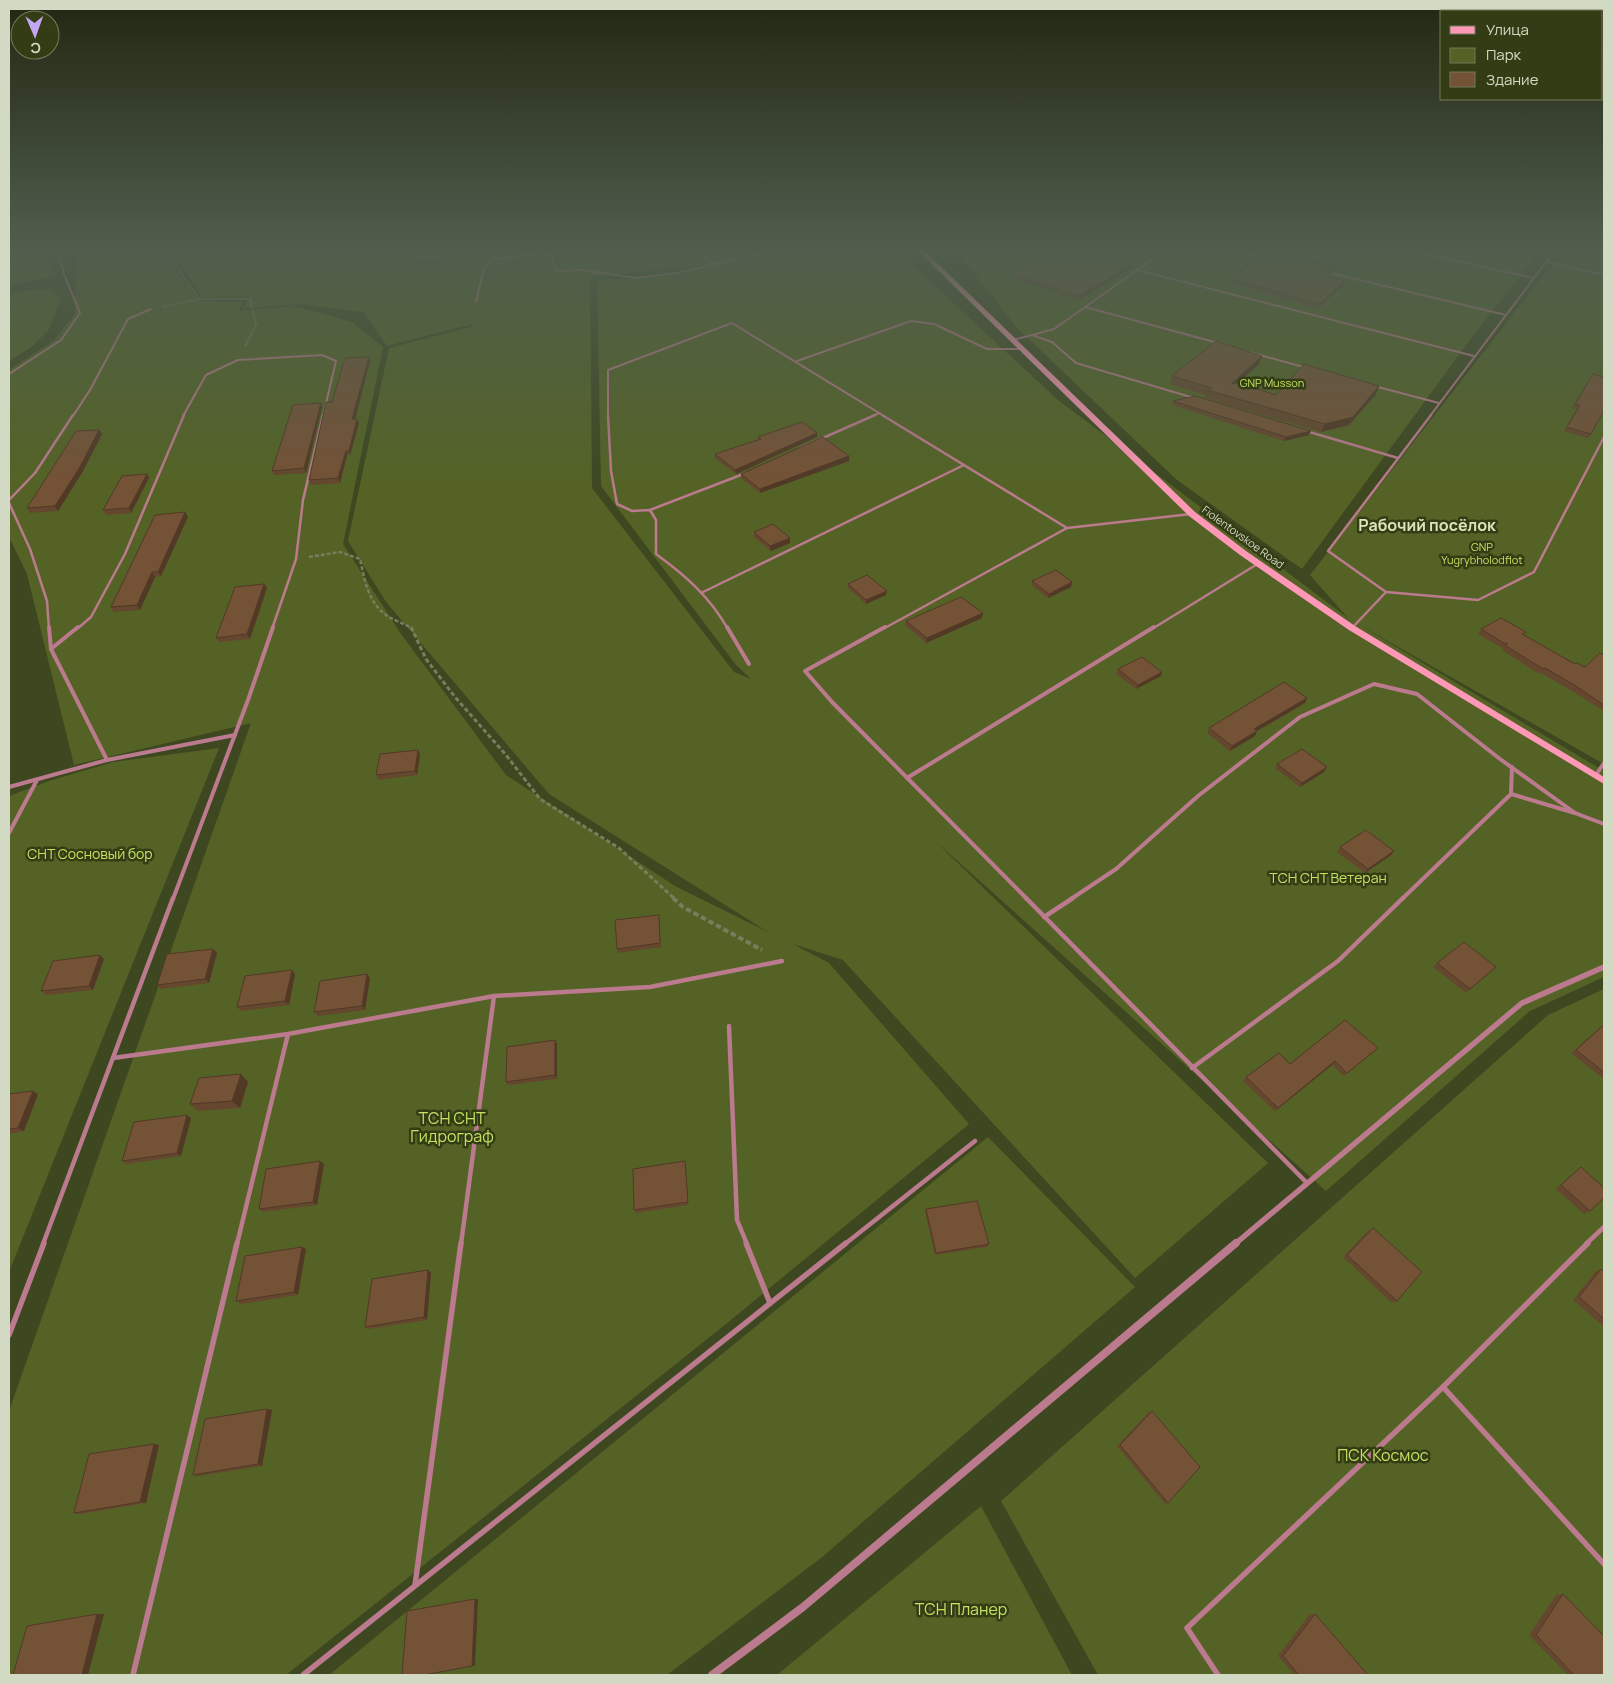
<svg xmlns="http://www.w3.org/2000/svg" width="1613" height="1684" font-family="Manrope,sans-serif">
  <rect width="100%" height="100%" fill="#3d4720"/>
  <g fill="#546325">
    <path d="M9,249h40l1,18 6,5 -10,6 -37,7z"/>
    <path d="M77,249h82l40,52 44,1 -5,9 57,-5 57,16 31,25 -40,197 58,90 105,141 169,111 93,46 -219,-138 -163,-192 -38,-61 41,-193 82,-21 1,-3 -85,22 -24,-34 -62,-8 -59,5 9,-12h-48l-33,-48h611l-79,16 -105,11 -7,3 2,209 142,184 17,7 -15,-14 -135,-179 -4,-206 56,-2 140,-29h102l163,151 290,218 -38,-43 254,-326h40v515l-248,-141 248,148v206l-74,34 -204,180 -392,-351 334,323 -133,115 -292,-318 -50,-16 36,19 140,161 -243,200 -440,351h-277v-264l242,-688 -177,42 -47,-191 -18,-37v-167l44,-29 22,-27z"/>
    <path d="M955,249h586l-69,88 -170,232 -125,-89 -159,-151z"/>
    <path d="M37,289l15,1 9,9 -13,32 -18,17 -21,13v-67z"/>
    <path d="M219,748l-210,524v-476l40,-15 64,-19z"/>
    <path d="M1604,989v686h-506l-97,-174 547,-486z"/>
    <path d="M988,1137l147,150 -314,271 -154,117h-338z"/>
    <path d="M981,1506l91,169h-295z"/>
  </g>
  <g fill="none" stroke-linecap="round" stroke-linejoin="round">
    <g stroke="#757e5d" stroke-width="2" stroke-dasharray="3 1" stroke-linecap="butt">
      <path d="M164,249l35,50h51l6,26 -11,21"/>
      <path d="M163,307l36,-8"/>
    </g>
    <path stroke="#757e5d" stroke-width="2.5" stroke-dasharray="4 2" stroke-linecap="butt" d="M309,557l31,-5 20,7c5,22 8,45 29,58 7,4 16,7 24,12"/>
    <path stroke="#757e5d" stroke-width="3" stroke-dasharray="4.5 2.5" stroke-linecap="butt" d="M411,627l15,32 29,38 51,58 34,44 79,49 56,51"/>
    <path stroke="#757e5d" stroke-width="4" stroke-dasharray="5.5 3" stroke-linecap="butt" d="M673,898l10,9 79,43"/>
    <g stroke="#bb7a8d" stroke-width="2">
      <path d="M695,249l20,16"/>
      <path d="M1229,249l30,7"/>
      <path d="M1401,249l133,29"/>
      <path d="M1547,262l57,13"/>
      <path d="M1137,270l337,86"/>
      <path d="M1326,272l180,43"/>
      <path d="M476,302l8,-34 7,-8 51,-7 9,3 5,15 24,-1 56,8 40,-5 105,-24"/>
      <path d="M1085,307l133,36"/>
      <path d="M1032,335l20,7 24,21 118,35"/>
      <path d="M1013,340l41,-11 113,-80"/>
      <path d="M1249,352l58,16"/>
      <path d="M797,361l114,-40 23,3 53,25h35"/>
      <path d="M9,374l52,-34 19,-27 -16,-39 -7,-25"/>
      <path d="M1374,386l65,17"/>
      <path d="M73,416l17,-26 38,-71 23,-10"/>
      <path d="M183,416l23,-41 32,-15 84,-5 14,6 -13,55"/>
      <path d="M608,416v-46l124,-47 152,93"/>
      <path d="M872,416l8,-3"/>
      <path d="M1430,416l126,-167"/>
    </g>
    <g stroke="#bb7a8d" stroke-width="2.5">
      <path d="M608,415l3,56 6,33 15,7 18,-1 6,10v34c30,22 53,42 72,75"/>
      <path d="M882,415l185,113"/>
      <path d="M1431,415l-103,136 58,41 92,8 56,-28 70,-135"/>
      <path d="M1306,431l92,27"/>
      <path d="M800,448l75,-33"/>
      <path d="M9,500l26,-27 38,-58"/>
      <path d="M9,503l21,46 17,52 2,28"/>
      <path d="M650,510l96,-37"/>
      <path d="M701,593l263,-128"/>
      <path d="M1352,628l34,-36"/>
      <path d="M77,629l14,-12 34,-63 59,-139"/>
      <path d="M272,629l24,-70 7,-59 20,-85"/>
      <path d="M883,629l184,-101 124,-14"/>
      <path d="M1152,629l107,-66"/>
    </g>
    <g stroke="#bb7a8d" stroke-width="4">
      <path d="M49,627l2,22"/>
      <path d="M78,627l-27,22 56,111"/>
      <path d="M727,627l22,37"/>
      <path d="M885,627l-80,44 27,31 195,197"/>
      <path d="M1598,772l6,-9"/>
      <path d="M907,778l247,-151"/>
      <path d="M9,787l98,-27 128,-25"/>
      <path d="M1511,794l1,-27"/>
      <path d="M9,833l28,-53"/>
      <path d="M173,899l75,-199 25,-73"/>
      <path d="M1071,899l45,-30 82,-73 102,-79 74,-33 43,10 83,65 75,54"/>
      <path d="M1402,899l109,-105 64,19 29,11"/>
    </g>
    <g stroke="#bb7a8d" stroke-width="4.5">
      <path d="M1026,898l281,285"/>
      <path d="M1044,917l29,-19"/>
      <path d="M729,1026l8,194 10,24"/>
      <path d="M113,1058l175,-24 206,-38 156,-9 132,-26"/>
      <path d="M1192,1068l146,-107 65,-63"/>
      <path d="M43,1244l130,-346"/>
      <path d="M237,1244l51,-210"/>
      <path d="M461,1244l33,-248"/>
      <path d="M845,1244l130,-103"/>
      <path d="M1586,1244l18,-17"/>
    </g>
    <g stroke="#bb7a8d" stroke-width="5.5">
      <path d="M746,1243l24,60"/>
      <path d="M9,1335l35,-92"/>
      <path d="M1443,1387l161,177"/>
      <path d="M415,1585l46,-342"/>
      <path d="M133,1675l104,-432"/>
      <path d="M303,1675l543,-432"/>
      <path d="M1218,1675l-31,-47 256,-241 145,-144"/>
    </g>
    <path stroke="#bb7a8d" stroke-width="5.5" d="M1235,1244l287,-241 82,-36"/>
    <path stroke="#bb7a8d" stroke-width="8" d="M712,1675l91,-68 433,-364"/>
    <path fill="#ff98b7" fill-rule="evenodd" d="M916,249h5l11,9 263,254 51,39 109,75 249,151v7l-255,-154 -109,-75 -51,-39z"/>
  </g>
  <g fill="#64472e">
    <path d="M406,249h55l-24,5 5,9 -22,3z"/>
    <path d="M1264,249h134l-9,9 -29,-7 -25,20 -74,-17z"/>
    <path d="M1119,259v1l14,4 -1,4 -54,32 -67,-22v-4z"/>
    <path d="M1244,264l87,8 -1,4 -2,1 15,8 -25,23 -90,-25 2,-4 15,-11h-2z"/>
    <path d="M1262,356l-3,8 -21,19 38,12 103,-9 -3,8 -27,31 -28,7 -116,-34 1,-3 -36,-11 2,-8z"/>
    <path d="M370,361l-15,58h2l2,4 -9,32h-3l-7,28 -29,2 -2,-5 23,-78z"/>
    <path d="M1593,374l-2,60 -3,4 -24,-7 13,-22 -5,-1z"/>
    <path d="M1173,401l136,34 -25,6 -112,-36z"/>
    <path d="M322,407l-16,66 -32,2 -2,-4z"/>
    <path d="M99,430l3,4 -19,37 -25,40 -28,2 -3,-5z"/>
    <path d="M758,437h59l-81,37 -21,-16v-4l43,-14z"/>
    <path d="M849,461l-89,32 -19,-15v-4z"/>
    <path d="M147,474l2,4 -18,35 -25,2 -3,-5z"/>
    <path d="M188,517l-27,59 -6,1 -15,33 -26,2 -3,-5z"/>
    <path d="M754,532l36,6v5l-19,8 -17,-14z"/>
    <path d="M1032,581l39,6 -23,11 -17,-13z"/>
    <path d="M264,584l3,4 -17,51 -31,3 -3,-4z"/>
    <path d="M848,584l38,11 -20,9 -18,-16z"/>
    <path d="M982,618l-56,25 -21,-18 1,-4z"/>
    <path d="M1481,629l43,6 51,29 10,3 19,-12v56l-37,-23 -26,-15 -2,1 -37,-24 2,-3 -2,1 -24,-14z"/>
    <path d="M1118,669l44,3 -1,4 -25,13 -20,-15z"/>
    <path d="M1307,698l-2,5 -49,28 -1,5 -25,15 -23,-18 2,-5z"/>
    <path d="M420,754l-3,21 -38,5 -3,-5z"/>
    <path d="M1277,764l47,8 -24,15 -25,-19z"/>
    <path d="M1340,847l51,8 -26,18 -28,-21z"/>
    <path d="M659,915l2,32 -43,6 -1,-4z"/>
    <path d="M213,949l4,4 -8,30 -48,6 -4,-4z"/>
    <path d="M104,959l-11,31 -47,5 -5,-4z"/>
    <path d="M1437,963l55,8 -26,22 -33,-26z"/>
    <path d="M295,974l-6,31 -48,6 -4,-4z"/>
    <path d="M370,978l-5,32 -47,6 -4,-4z"/>
    <path d="M1604,1024v55l-33,-26z"/>
    <path d="M555,1040l2,4v35l-49,6 -2,-3z"/>
    <path d="M1374,1052l-30,24 -12,-11 -57,46 -32,-30 3,-4 44,-13z"/>
    <path d="M248,1082l-8,26 -42,3 -8,-7z"/>
    <path d="M9,1094h29l-14,37 -15,3z"/>
    <path d="M187,1115l4,3 -10,38 -54,8 -5,-3z"/>
    <path d="M320,1161l4,3 -7,41 -54,7 -4,-3z"/>
    <path d="M685,1161l3,44 -52,8 -2,-3z"/>
    <path d="M1581,1167l9,44 -6,3 -28,-25 20,-18z"/>
    <path d="M926,1209l63,35 -2,3 -52,8 -10,-43z"/>
    <path d="M1373,1228l24,73 -5,2 -49,-46 25,-26z"/>
    <path d="M306,1249l-8,46 -57,9 -5,-3z"/>
    <path d="M1601,1269l3,3v55l-31,-27 22,-28z"/>
    <path d="M428,1270l3,3 -4,47 -58,9 -4,-2z"/>
    <path d="M267,1409l5,1 -10,56 -64,10 -5,-1z"/>
    <path d="M1152,1411l16,92 -3,1 -48,-58 32,-34z"/>
    <path d="M159,1445l-13,58 -66,11 -6,-1z"/>
    <path d="M1563,1594l41,81h-36l-39,-40 27,-40z"/>
    <path d="M1310,1614h5l53,61h-73l-17,-19z"/>
  </g>
  <g fill="#513926">
    <path d="M442,249h19l-26,6 -1,-4z"/>
    <path d="M1359,249h2l-1,2 -25,20 2,-4z"/>
    <path d="M1395,249h3l-9,9 2,-4z"/>
    <path d="M441,259l1,4 -22,3 -1,-3z"/>
    <path d="M1133,264l-1,4 -54,32 1,-4z"/>
    <path d="M1345,281l-2,4 -25,23 2,-4z"/>
    <path d="M1262,356l-3,8 -31,28 3,-8z"/>
    <path d="M369,357l1,4 -16,63 -2,-5z"/>
    <path d="M1379,386l-3,8 -27,31 -28,7 4,-8z"/>
    <path d="M321,403l1,4 -16,66 -2,-5z"/>
    <path d="M357,419l2,4 -9,32 -1,-4z"/>
    <path d="M99,430l3,4 -19,37 -25,40 -3,-5z"/>
    <path d="M1311,431l-2,4 -25,6 2,-4z"/>
    <path d="M817,433v4l-81,37 -1,-4z"/>
    <path d="M346,451l1,4 -7,28 -2,-5z"/>
    <path d="M849,456v5l-89,32v-4z"/>
    <path d="M147,474l2,4 -18,35 -2,-5z"/>
    <path d="M185,512l3,5 -27,59 -3,-4z"/>
    <path d="M790,538v5l-19,8 -1,-5z"/>
    <path d="M152,572l3,5 -15,33 -3,-5z"/>
    <path d="M1072,582l-1,5 -23,11 1,-4z"/>
    <path d="M264,584l3,4 -17,51 -3,-5z"/>
    <path d="M887,591l-1,4 -20,9v-4z"/>
    <path d="M983,613l-1,5 -56,25 1,-5z"/>
    <path d="M1162,672l-1,4 -25,13 2,-4z"/>
    <path d="M1307,698l-2,5 -53,31 2,-5z"/>
    <path d="M1257,731l-2,5 -25,15 2,-5z"/>
    <path d="M418,750l2,4 -3,21 -2,-4z"/>
    <path d="M1327,767l-3,5 -24,15 2,-4z"/>
    <path d="M1394,851l-3,4 -26,18 3,-4z"/>
    <path d="M213,949l4,4 -8,30 -4,-4z"/>
    <path d="M100,955l4,4 -11,31 -4,-4z"/>
    <path d="M292,970l3,4 -6,31 -4,-4z"/>
    <path d="M367,974l3,4 -5,32 -3,-4z"/>
    <path d="M555,1040l2,4v35l-2,-4z"/>
    <path d="M1335,1061l-3,4 -57,46 3,-3z"/>
    <path d="M241,1074l7,8 -8,26 -8,-7z"/>
    <path d="M33,1091l5,3 -14,37 -6,-3z"/>
    <path d="M187,1115l4,3 -10,38 -4,-3z"/>
    <path d="M320,1161l4,3 -7,41 -4,-3z"/>
    <path d="M302,1247l4,2 -8,46 -4,-3z"/>
    <path d="M428,1270l3,3 -4,47 -3,-3z"/>
    <path d="M267,1409l5,1 -10,56 -4,-2z"/>
    <path d="M154,1444l5,1 -13,58 -6,-1z"/>
    <path d="M475,1599h3l-3,67h-3z"/>
    <path d="M97,1614h7l-16,61h-6z"/>
  </g>
  <g fill="#745236" stroke="#513926">
    <path d="M408,249h34l-8,2 7,8 -22,4z"/>
    <path d="M1058,249h42l20,6 -5,3 18,6 -54,32 -68,-22z"/>
    <path d="M1264,249h95l-22,18 -74,-17z"/>
    <path d="M1371,249h24l-4,5z"/>
    <path d="M1257,254l74,18 -5,4 19,5 -25,23 -90,-25 19,-14 -5,-1z"/>
    <path d="M1216,341l46,15 -31,28 6,-1 39,12 28,-31 75,22 -26,31 -28,7 -118,-34 5,-2 -40,-12z"/>
    <path d="M369,357l-17,62h5l-8,32h-3l-8,27 -29,2 17,-78h6l13,-44z"/>
    <path d="M1593,374l11,3v33l-13,24 -24,-7 13,-22 -5,-1z"/>
    <path d="M1195,396l116,35 -25,6 -113,-36z"/>
    <path d="M321,403l-17,65 -32,3 21,-66z"/>
    <path d="M802,422l15,11 -82,37 -20,-16 46,-15 -3,-2z"/>
    <path d="M99,430l-19,37 -25,39 -28,2 49,-77z"/>
    <path d="M823,437l26,19 -89,33 -19,-15z"/>
    <path d="M147,474l-18,34 -26,2 19,-34z"/>
    <path d="M185,512l-27,60h-6l-15,33 -26,2 44,-92z"/>
    <path d="M773,524l17,14 -20,8 -16,-14z"/>
    <path d="M1056,570l16,12 -23,12 -17,-13z"/>
    <path d="M867,575l20,16 -21,9 -18,-16z"/>
    <path d="M264,584l-17,50 -31,4 19,-51z"/>
    <path d="M961,597l22,16 -56,25 -21,-17z"/>
    <path d="M1501,618l25,14 -4,2 53,30 2,-1 8,4 15,-14 4,2v50l-33,-22 -26,-15 -2,1 -37,-23 1,-3 -2,1 -24,-15z"/>
    <path d="M1142,657l20,15 -24,13 -20,-16z"/>
    <path d="M1284,682l23,16 -53,31 3,2 -25,15 -23,-18z"/>
    <path d="M1302,749l25,18 -25,16 -25,-19z"/>
    <path d="M418,750l-3,21 -39,4 4,-21z"/>
    <path d="M1366,830l28,21 -26,18 -28,-22z"/>
    <path d="M659,915l1,28 -43,6 -2,-29z"/>
    <path d="M1464,942l32,25 -26,22 -33,-26z"/>
    <path d="M213,949l-8,30 -48,6 10,-31z"/>
    <path d="M100,955l-11,31 -48,5 12,-30z"/>
    <path d="M292,970l-7,31 -48,6 8,-31z"/>
    <path d="M367,974l-5,32 -48,6 6,-31z"/>
    <path d="M1345,1020l33,28 -31,25 -12,-12 -57,47 -32,-31 33,-24 11,11z"/>
    <path d="M1604,1025v47l-28,-22z"/>
    <path d="M555,1040v35l-49,7 1,-35z"/>
    <path d="M241,1074l-9,27 -42,3 9,-26z"/>
    <path d="M33,1091l-15,37 -9,1v-35z"/>
    <path d="M187,1115l-10,38 -55,8 12,-39z"/>
    <path d="M320,1161l-7,41 -54,7 7,-40z"/>
    <path d="M685,1161l3,41 -54,8 -1,-41z"/>
    <path d="M1581,1167l23,21v10l-14,13 -29,-26z"/>
    <path d="M977,1201l12,43 -53,9 -10,-44z"/>
    <path d="M1373,1228l49,44 -25,29 -50,-46z"/>
    <path d="M302,1247l-8,45 -58,9 9,-45z"/>
    <path d="M1601,1269l3,3v47l-25,-22z"/>
    <path d="M428,1270l-4,47 -59,10 7,-48z"/>
    <path d="M267,1409l-9,55 -65,11 12,-56z"/>
    <path d="M1152,1411l48,56 -32,36 -48,-58z"/>
    <path d="M154,1444l-14,58 -66,11 15,-59z"/>
    <path d="M1563,1594l41,42v39h-30l-38,-40z"/>
    <path d="M475,1599l-3,67 -48,9h-22l5,-64z"/>
    <path d="M97,1614l-15,61h-69l14,-49z"/>
    <path d="M1315,1614l53,61h-69l-16,-19z"/>
  </g>
  <linearGradient id="sky" x2="0" y2="1"><stop stop-color="#222712"/><stop offset="0.51" stop-color="#515e4e"/><stop offset="1" stop-color="#515e4e" stop-opacity="0"/></linearGradient>
  <rect width="1613" height="485" fill="url(#sky)"/>
  <g text-anchor="middle" stroke-width="5" stroke-linejoin="round" paint-order="stroke">
    <g font-size="11" fill="#c3e262" stroke="#333c15">
      <text x="1272" y="387">GNP Musson</text>
      <text x="1482" y="551">GNP<tspan x="1482" dy="13">Yugrybholodflot</tspan></text>
    </g>
    <g font-size="11" fill="#d3dac4" stroke="#333c15">
      <text transform="translate(1243 537) rotate(36)" y="4">Fiolentovskoe Road</text>
    </g>
    <g font-size="14" fill="#c3e262" stroke="#333c15">
      <text x="90" y="859">СНТ Сосновый бор</text>
      <text x="1328" y="883">ТСН СНТ Ветеран</text>
    </g>
    <g font-size="16" font-weight="bold" fill="#d7e5b8" stroke="#333c15">
      <text x="1427" y="531">Рабочий посёлок</text>
    </g>
    <g font-size="16" fill="#c3e262" stroke="#333c15">
      <text x="452" y="1124">ТСН СНТ<tspan x="452" dy="18">Гидрограф</tspan></text>
      <text x="1383" y="1461">ПСК Космос</text>
      <text x="961" y="1615">ТСН Планер</text>
    </g>
  </g>
  <rect width="1613" height="1684" fill="none" stroke="#d3dac4" stroke-width="20"/>
  <rect x="1440" y="10" width="162" height="90" fill="#333c15" stroke="#737b5b"/>
  <rect x="1450" y="26" width="25" height="8" fill="#ff98b7" stroke="#737b5b"/>
  <text x="1486" y="35" font-size="15" fill="#d3dac4">Улица</text>
  <rect x="1450" y="48" width="25" height="15" fill="#546325" stroke="#737b5b"/>
  <text x="1486" y="60" font-size="15" fill="#d3dac4">Парк</text>
  <rect x="1450" y="72" width="25" height="15" fill="#745236" stroke="#737b5b"/>
  <text x="1486" y="85" font-size="15" fill="#d3dac4">Здание</text>
  <g transform="translate(35 35) rotate(178)"><circle r="24" fill="#333c15" stroke="#737b5b"/>
  <path d="M0-4L9 19L0 12L-9 19Z" fill="#c3a7f2"/>
  <text y="-8" font-size="14" font-weight="bold" text-anchor="middle" fill="#d3dac4">С</text>
  </g>
</svg>
